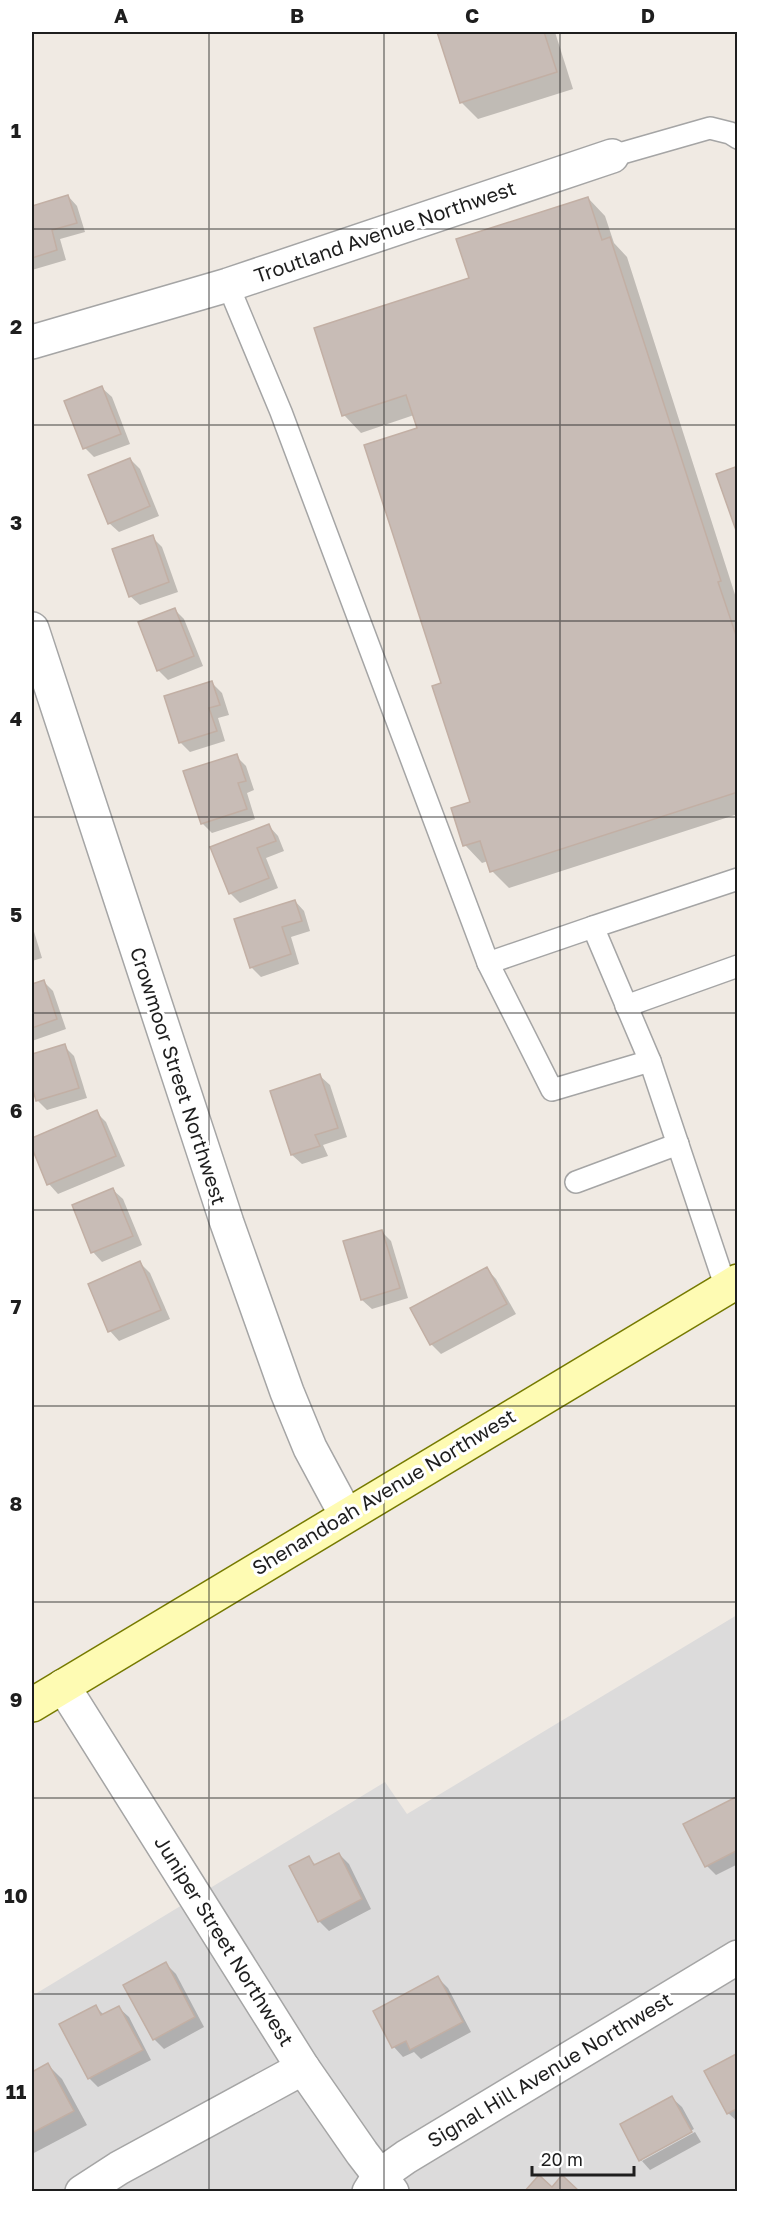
<svg xmlns="http://www.w3.org/2000/svg" width="769" height="2223" font-family="'Golos Text',sans-serif">
  <rect width="100%" height="100%" fill="#f0eae3"/>
  <path fill="#dcdbdb" d="M737,1615v576l-705,1v-196l353,-214 22,32z"/>
  <g fill="#0003">
    <path d="M439,32h116l18,57 -95,30 -17,-17z"/>
    <path d="M68,196l9,10 8,26 -25,7 6,21 -34,10v-63z"/>
    <path d="M588,198l17,18 9,27 13,14 111,347v210l-229,74 -17,-17 -4,-10 -6,2 -17,-18 7,-42 -29,-119 -24,-255 -5,-14 -53,18 -17,-18 127,-136z"/>
    <path d="M102,388l10,9 18,47 -36,13 -9,-9z"/>
    <path d="M130,459l10,10 19,47 -40,16 -10,-9z"/>
    <path d="M152,537l10,10 16,45 -38,13 -10,-9z"/>
    <path d="M175,610l9,9 19,47 -35,14 -10,-10z"/>
    <path d="M212,683l10,10 7,22 -11,3 7,23 -35,11 -10,-10z"/>
    <path d="M236,756l10,10 8,24 -7,3 8,26 -43,14 -10,-10z"/>
    <path d="M269,826l9,10 6,15 -18,7 12,30 -38,15 -10,-10z"/>
    <path d="M295,901l9,10 6,20 -19,6 8,27 -38,13 -10,-10z"/>
    <path d="M32,925l10,33 -10,3z"/>
    <path d="M44,982l9,9 13,38 -34,12v-55z"/>
    <path d="M64,1046l10,10 13,42 -40,12 -9,-9 -6,-20v-25z"/>
    <path d="M320,1076l10,9 17,52 -24,8 5,11 -26,8 -10,-9 -20,-63z"/>
    <path d="M96,1112l10,10 19,44 -67,28 -9,-10 -17,-39v-5z"/>
    <path d="M113,1190l10,9 19,46 -40,17 -9,-10z"/>
    <path d="M381,1231l10,10 17,57 -36,11 -10,-9z"/>
    <path d="M140,1263l10,10 20,46 -51,22 -9,-10z"/>
    <path d="M487,1269l9,10 20,35 -75,40 -10,-10z"/>
    <path d="M738,1798v66l-22,11 -9,-9z"/>
    <path d="M339,1854l10,10 22,45 -42,22 -10,-10 -11,-63 8,7z"/>
    <path d="M166,1964l10,10 28,53 -40,22 -10,-10z"/>
    <path d="M438,1978l10,10 23,44 -50,27 -7,-7 -11,5 -9,-10 -19,-36z"/>
    <path d="M95,2006l9,9 15,-7 10,9 22,43 -53,27 -9,-9z"/>
    <path d="M738,2054v68l-10,-9z"/>
    <path d="M48,2065l14,14 25,46 -55,29v-80z"/>
    <path d="M672,2098l10,9 12,22 -52,29v3l-2,-1z"/>
    <path d="M695,2132l6,10 -51,28 -8,-9z"/>
  </g>
  <g fill="#c8bcb6" stroke="#c2afa4" stroke-width="1.5">
    <path d="M437,32h107l13,40 -97,31z"/>
    <path d="M68,195l9,28 -25,7 5,20 -25,8v-52z"/>
    <path d="M588,197l14,43 8,-3 111,344 -3,1 20,59v151l-248,80 -10,-31 -17,5 -12,-38 19,-6 -38,-116 9,-3 -77,-238 53,-17 -11,-33 -64,21 -28,-88 155,-50 -13,-39z"/>
    <path d="M102,386l19,48 -38,15 -19,-48z"/>
    <path d="M130,458l20,48 -42,18 -20,-49z"/>
    <path d="M738,466v70l-22,-62z"/>
    <path d="M153,535l16,47 -40,15 -17,-48z"/>
    <path d="M175,608l19,48 -37,15 -19,-49z"/>
    <path d="M212,681l8,24 -11,3 8,23 -38,12 -15,-47z"/>
    <path d="M237,754l9,27 -8,2 9,26 -46,15 -18,-53z"/>
    <path d="M269,824l7,17 -19,7 12,30 -40,16 -19,-47z"/>
    <path d="M295,900l7,21 -20,6 9,27 -41,14 -16,-49z"/>
    <path d="M44,980l13,39 -25,9v-44z"/>
    <path d="M65,1044l14,44 -43,13 -4,-15v-32z"/>
    <path d="M320,1074l18,54 -23,7 5,11 -29,9 -21,-64z"/>
    <path d="M97,1110l19,46 -69,29 -15,-37v-10z"/>
    <path d="M113,1188l20,48 -42,17 -19,-48z"/>
    <path d="M382,1230l18,58 -39,12 -18,-59z"/>
    <path d="M140,1261l21,49 -53,22 -20,-48z"/>
    <path d="M487,1267l20,37 -77,41 -20,-37z"/>
    <path d="M738,1796v54l-33,17 -22,-43z"/>
    <path d="M339,1853l23,46 -44,23 -29,-56 20,-10 5,9z"/>
    <path d="M166,1962l29,55 -42,23 -30,-55z"/>
    <path d="M438,1976l25,46 -53,28 -4,-9 -14,7 -19,-37z"/>
    <path d="M96,2005l5,10 18,-9 24,44 -55,29 -29,-55z"/>
    <path d="M738,2053v55l-11,6 -23,-43z"/>
    <path d="M48,2063l26,48 -42,22v-61z"/>
    <path d="M672,2096l20,36 -53,29 -19,-37z"/>
    <path d="M539,2175l13,12 10,-12 18,17h-56z"/>
  </g>
  <g fill="none" stroke-linecap="round" stroke-linejoin="round">
    <g stroke="#a5a5a5" stroke-width="24">
      <g id="service">
        <path d="M612,156l98,-28 20,5 8,5"/>
        <path d="M228,285l53,127 207,551 105,-36 57,134 76,227"/>
        <path d="M593,927l145,-48"/>
        <path d="M488,963l64,127 98,-29"/>
        <path d="M626,1006l112,-40"/>
        <path d="M576,1182l102,-38"/>
      </g>
    </g>
    <g stroke="#a5a5a5" stroke-width="36">
      <g id="minor">
        <path d="M32,342l196,-57 384,-129"/>
        <path d="M32,629l195,594 60,169 23,56 36,67"/>
        <path d="M63,1686l240,382 59,85 30,39"/>
        <path d="M82,2192l37,-24 184,-100"/>
        <path d="M369,2192l10,-16 27,-19 332,-200"/>
      </g>
    </g>
    <g stroke="#767a00" stroke-width="36">
      <path id="secondary" d="M32,1705l706,-424"/>
    </g>
    <use href="#service" stroke="#fff" stroke-width="21"/>
    <use href="#minor" stroke="#fff" stroke-width="33"/>
    <use href="#secondary" stroke="#fefbb3" stroke-width="33"/>
  </g>
  <path fill="none" stroke="#1e1e1e" stroke-width="1.5" stroke-opacity="0.55" d="M209,32v2160M384,32v2160M560,32v2160M32,229h706M32,425h706M32,621h706M32,817h706M32,1013h706M32,1210h706M32,1406h706M32,1602h706M32,1798h706M32,1994h706"/>
  <g text-anchor="middle" stroke-width="6" stroke-linejoin="round" paint-order="stroke">
    <g font-size="20" fill="#1e1e1e" stroke="#fff">
      <text transform="translate(385 232) rotate(-19)" y="7">Troutland Avenue Northwest</text>
      <text transform="translate(178 1076) rotate(72)" y="7">Crowmoor Street Northwest</text>
      <text transform="translate(384 1492) rotate(-31)" y="7">Shenandoah Avenue Northwest</text>
      <text transform="translate(224 1941) rotate(58)" y="7">Juniper Street Northwest</text>
      <text transform="translate(550 2070) rotate(-31)" y="7">Signal Hill Avenue Northwest</text>
    </g>
  </g>
  <rect width="769" height="2223" fill="none" stroke="#ffffff" stroke-width="66"/>
  <path d="M532 2166v9h102v-9" fill="none" stroke="#1e1e1e" stroke-width="3"/>
  <text x="541" y="2166" font-size="18" fill="#1e1e1e" stroke="#ffffff" stroke-width="4.5" paint-order="stroke">20 m</text>
  <rect x="33" y="33" width="703" height="2157" fill="none" stroke="#1e1e1e" stroke-width="2"/>
  <g font-size="20" text-anchor="middle" font-weight="bold" fill="#1e1e1e">
    <text x="121" y="23">A</text>
    <text x="297" y="23">B</text>
    <text x="472" y="23">C</text>
    <text x="648" y="23">D</text>
    <text x="16" y="138">1</text>
    <text x="16" y="334">2</text>
    <text x="16" y="530">3</text>
    <text x="16" y="726">4</text>
    <text x="16" y="922">5</text>
    <text x="16" y="1118">6</text>
    <text x="16" y="1314">7</text>
    <text x="16" y="1511">8</text>
    <text x="16" y="1707">9</text>
    <text x="16" y="1903">10</text>
    <text x="16" y="2099">11</text>
  </g>
</svg>
